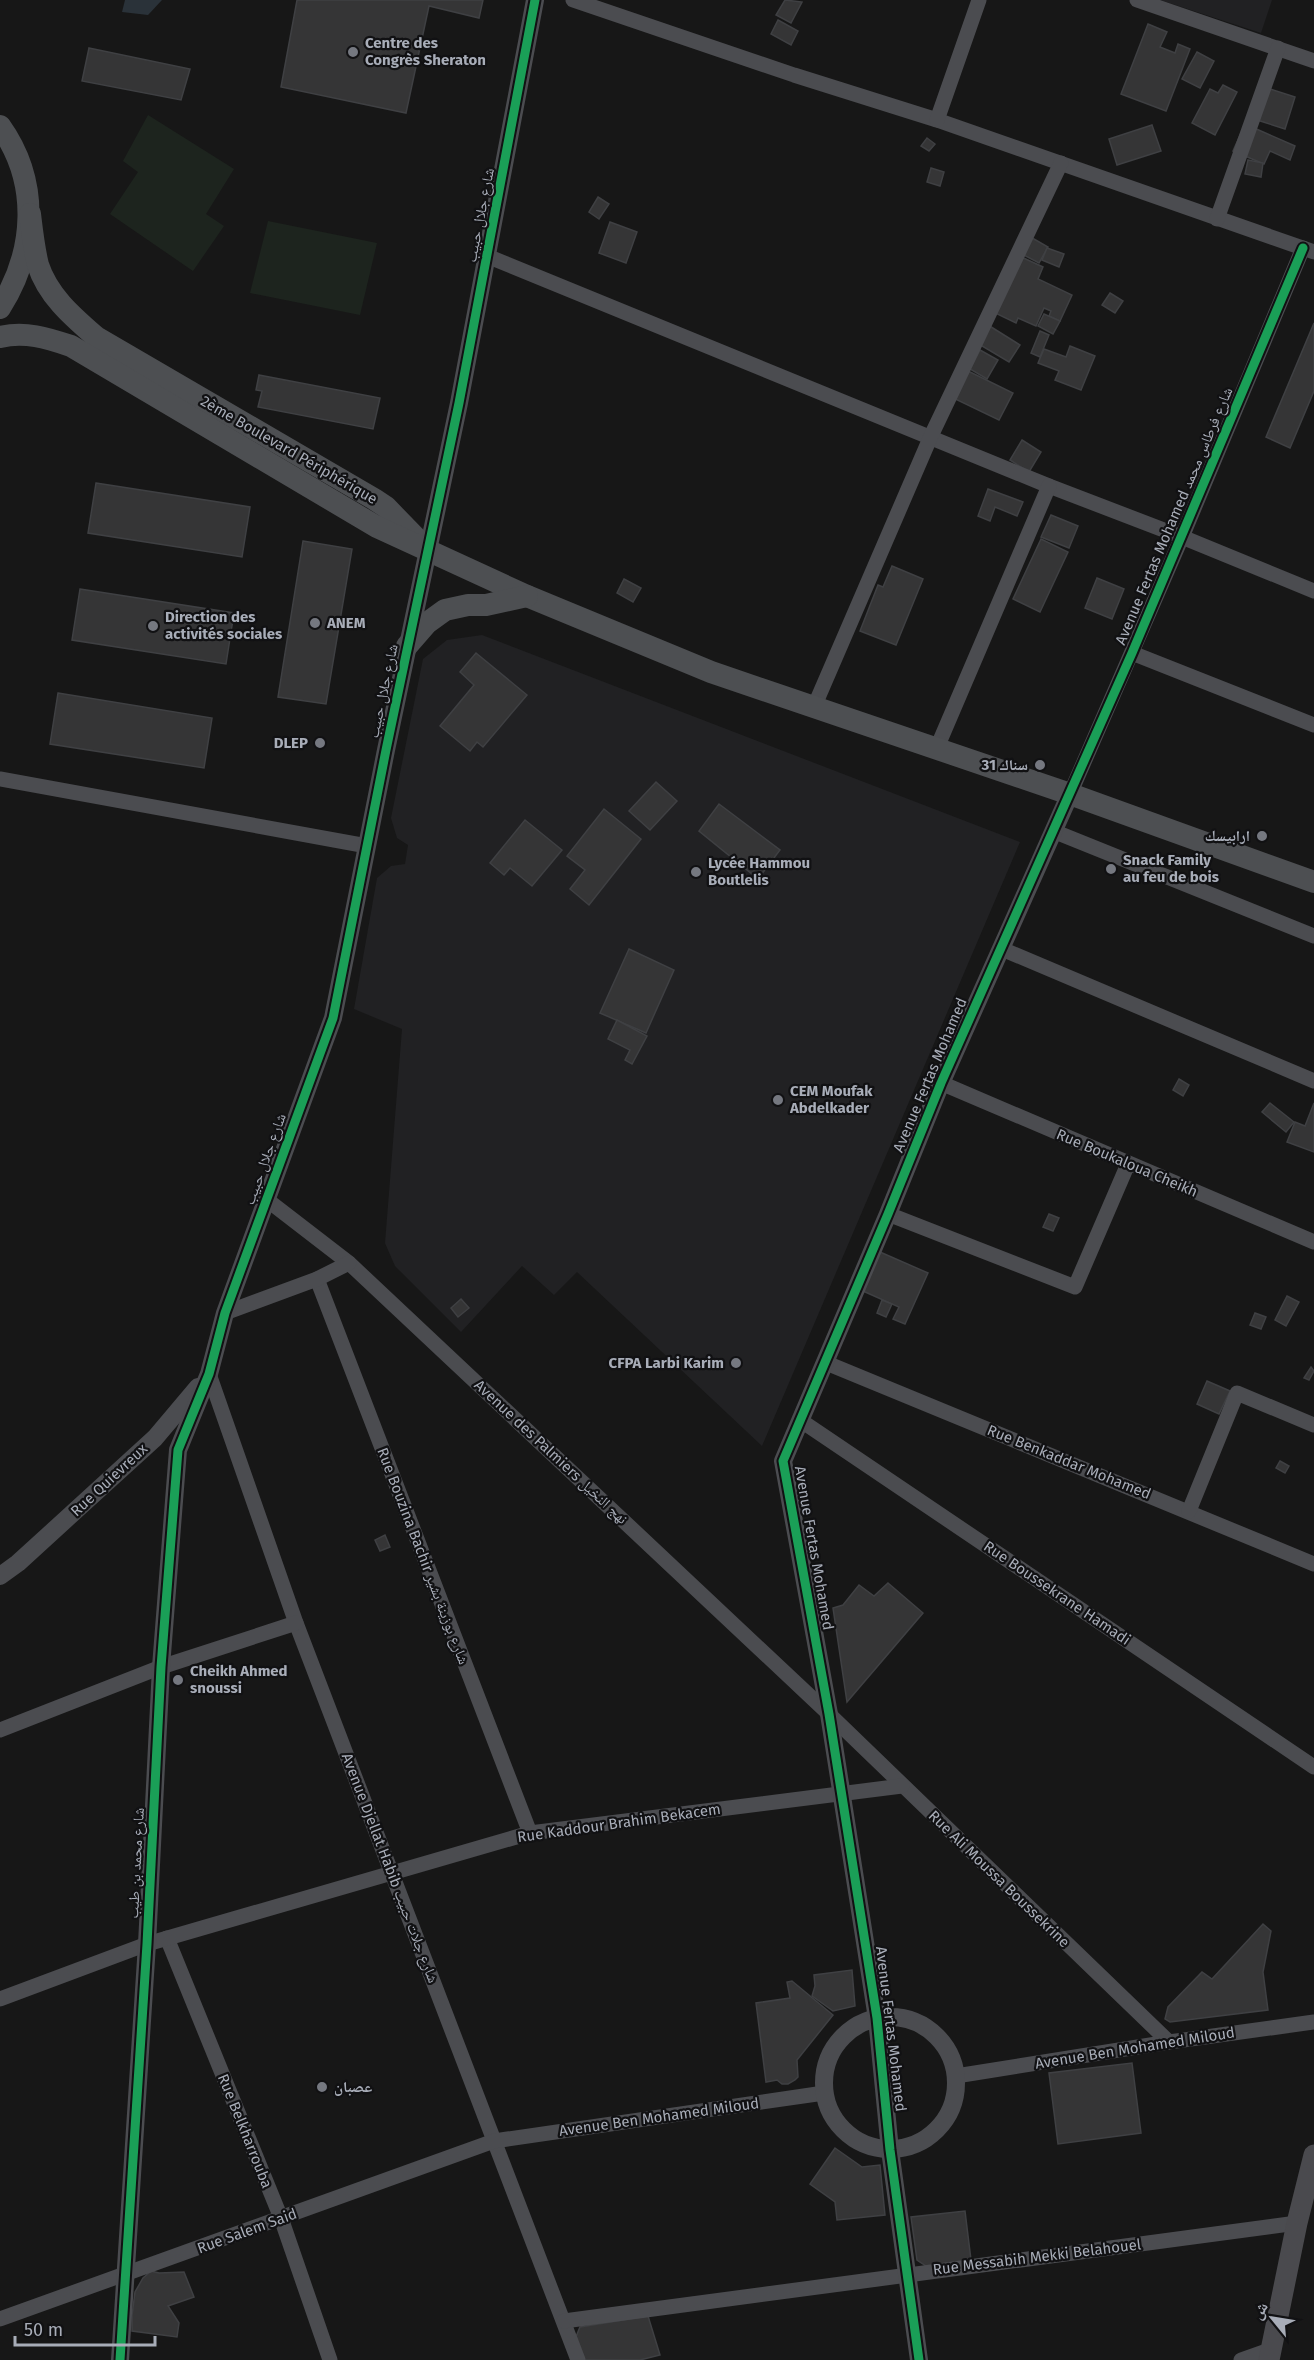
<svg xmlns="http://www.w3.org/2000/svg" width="1314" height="2360" font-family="'Fira Sans','Noto Naskh Arabic',sans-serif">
  <rect width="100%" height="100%" fill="#171717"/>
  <g fill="#212123">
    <path d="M1160,0h112l-11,33z"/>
    <path d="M482,635l538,207 -258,604 -185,-174 -23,23 -32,-29 -61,66 -66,-66 -10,-23 17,-214 -48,-20 23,-131 14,-12 14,-2 3,-19 -11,-7 -6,-20 32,-159 24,-19z"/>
  </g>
  <g fill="#1d241e">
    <path d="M148,115l86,54 -28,45 18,12 -31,45 -83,-57 28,-42 -15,-11z"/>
    <path d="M268,221l109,22 -17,72 -110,-22z"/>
  </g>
  <path fill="#2a3239" d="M125,0h37l-14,15 -26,-3z"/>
  <g fill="#353536" stroke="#3f4043" stroke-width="1.5">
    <path d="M297,0h186l-4,18 -50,-12 -23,107 -125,-26z"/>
    <path d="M785,0l17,2 -11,21 -15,-8z"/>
    <path d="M778,20l20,11 -7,14 -20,-11z"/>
    <path d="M1148,24l19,8 -7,15 15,6 3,-9 12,5 -24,62 -45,-17z"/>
    <path d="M89,48l101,21 -9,31 -99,-19z"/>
    <path d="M1197,52l17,9 -14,27 -18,-9z"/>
    <path d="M1223,85l14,7 -22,43 -23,-12 18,-34 8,4z"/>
    <path d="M1270,89l25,8 -10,32 -28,-9z"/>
    <path d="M1245,124l50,22 -5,14 -20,-9 -6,13 -31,-13z"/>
    <path d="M1152,125l9,26 -44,14 -8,-26z"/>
    <path d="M927,138l8,6 -6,7 -8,-5z"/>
    <path d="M1248,160l15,3 -2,14 -16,-3z"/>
    <path d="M931,168l13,4 -4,14 -13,-4z"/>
    <path d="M598,197l11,7 -10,15 -10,-7z"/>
    <path d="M610,222l27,10 -11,31 -27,-10z"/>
    <path d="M1027,235l21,12 -9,16 -21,-11z"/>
    <path d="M1047,248l17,6 -5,13 -17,-7z"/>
    <path d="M1017,255l26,12 -5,12 34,16 -12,26 -11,-5 2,-5 -7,-3 -8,18 -18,-8 -2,5 -25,-12z"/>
    <path d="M1110,293l13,8 -8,12 -13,-8z"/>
    <path d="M1044,314l16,7 -7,13 -15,-8z"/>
    <path d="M1314,323v68l-24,57 -24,-11z"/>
    <path d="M988,325l32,20 -11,17 -32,-19z"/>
    <path d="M1040,331l9,4 -9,22 -9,-4z"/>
    <path d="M1070,346l25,10 -14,34 -26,-10 4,-9 -21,-8 6,-14 22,8z"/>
    <path d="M980,350l18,10 -11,19 -17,-10z"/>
    <path d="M964,369l49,24 -14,27 -48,-23z"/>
    <path d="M259,375l121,23 -7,31 -115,-22 4,-16 -6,-1z"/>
    <path d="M1022,440l19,12 -12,20 -19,-12z"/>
    <path d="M96,483l154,24 -8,50 -154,-24z"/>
    <path d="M988,489l35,13 -6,14 -22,-9 -5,14 -12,-5z"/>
    <path d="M1051,515l27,11 -9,22 -28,-11z"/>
    <path d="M1041,539l27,13 -28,60 -27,-13z"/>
    <path d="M303,541l49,8 -26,155 -48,-7z"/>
    <path d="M892,566l31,13 -27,66 -36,-14 18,-46 5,2z"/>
    <path d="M1097,578l27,11 -12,30 -27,-11z"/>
    <path d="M624,579l17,9 -8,14 -16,-9z"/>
    <path d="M80,589l154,24 -8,51 -154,-24z"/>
    <path d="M476,653l51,42 -44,52 -6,-5 -7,9 -30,-25 34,-41 -14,-13z"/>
    <path d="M58,693l154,25 -8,50 -154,-24z"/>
    <path d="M656,782l21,19 -27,29 -21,-19z"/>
    <path d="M719,804l61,46 -22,29 -59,-48z"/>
    <path d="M604,809l37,30 -52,66 -19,-16 15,-19 -18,-14z"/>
    <path d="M525,820l37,30 -30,36 -22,-18 -6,7 -14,-12z"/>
    <path d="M629,949l45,21 -28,63 -46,-20z"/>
    <path d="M617,1020l30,16 -15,28 -7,-4 5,-10 -22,-11z"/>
    <path d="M1179,1079l10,6 -6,11 -10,-6z"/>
    <path d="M1270,1103l24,19 -8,10 -24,-20z"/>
    <path d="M1314,1103v49l-27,-10 8,-20 10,4z"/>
    <path d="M1049,1214l10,4 -6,13 -10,-4z"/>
    <path d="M880,1252l48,21 -23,51 -12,-5 6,-12 -36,-16z"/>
    <path d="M1287,1296l12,6 -13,24 -11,-6z"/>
    <path d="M461,1299l8,9 -11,9 -7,-9z"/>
    <path d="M882,1300l10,4 -6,13 -9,-4z"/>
    <path d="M1255,1313l11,4 -5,12 -11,-4z"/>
    <path d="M1311,1367l3,4 -5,9 -5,-2z"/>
    <path d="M1207,1381l23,10 -11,23 -22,-10z"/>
    <path d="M1280,1461l9,5 -4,7 -9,-5z"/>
    <path d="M385,1535l5,12 -10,4 -5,-11z"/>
    <path d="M888,1583l35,30 -76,89 -14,-94 10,-3 16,-20 15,11z"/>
    <path d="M1263,1924l8,7 -8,41 5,38 -98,12 -5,-3 3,-12 34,-35 10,7z"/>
    <path d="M852,1970l3,36 -22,5 -21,-15 3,-10 -1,-11z"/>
    <path d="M792,1981l41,34 -36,45 1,17 -3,3 -7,4h-6l-5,-4 -11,2 -10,-79 34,-5 -3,-16z"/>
    <path d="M1132,2063l9,70 -83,11 -9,-71z"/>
    <path d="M835,2148l27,19 18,-2 5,50 -48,5 -2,-18 -25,-18z"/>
    <path d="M965,2211l6,49 -42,8 -12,-8 -6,-43z"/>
    <path d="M151,2271l8,2 25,-1 10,25 -26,9 11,17 -2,14 -45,-6v-15l3,-24 8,-14z"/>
    <path d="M648,2316l12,39 -20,5h-59l-6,-21 5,-12z"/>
  </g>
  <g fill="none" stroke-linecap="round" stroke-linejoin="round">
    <g stroke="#4b4c50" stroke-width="15">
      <path d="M573,0l221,75 143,45 377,132"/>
      <path d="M1137,0l177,61"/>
      <path d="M937,120l42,-120"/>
      <path d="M1217,219l61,-171"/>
      <path d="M487,256l562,230 133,51 132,54"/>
      <path d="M1132,653l182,72"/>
      <path d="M814,707l117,-271 130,-273"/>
      <path d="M936,750l113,-264"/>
      <path d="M0,779l367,67"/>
      <path d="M1070,794l112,-257 121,-289"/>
      <path d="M1053,831l261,105"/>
      <path d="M1002,949l312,132"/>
      <path d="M941,1083l373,159"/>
      <path d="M266,1199l83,64 480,451 340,328"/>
      <path d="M888,1214l187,73 53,-123"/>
      <path d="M317,1279l213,554"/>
      <path d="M225,1313l92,-34 32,-16"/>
      <path d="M824,1362l490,202"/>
      <path d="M209,1374l87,249 282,737"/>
      <path d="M800,1420l514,347"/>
      <path d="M1189,1511l48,-118 77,32"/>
      <path d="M0,1730l161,-63 135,-44"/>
      <path d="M167,1938l114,280 49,142"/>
      <path d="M0,1999l147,-55 383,-111 372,-47"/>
      <path d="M956,2076l213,-34 145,-20"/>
      <path d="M0,2319l494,-178 330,-48"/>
      <path d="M564,2321l733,-98"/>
      <path d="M1241,2360l31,-11"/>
    </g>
    <g stroke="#4b4c50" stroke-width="18">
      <path d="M0,1576l18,-13 137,-125 43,-51"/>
      <circle cx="890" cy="2083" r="66"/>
      <path d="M120,2360l27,-416 14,-277 17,-217 31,-76 16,-61 108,-295 53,-268 73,-347 76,-403"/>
      <path d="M919,2360l-29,-210 -13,-132 -48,-304 -46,-253 105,-247 53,-131 129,-289"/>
    </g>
    <path stroke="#4a4a4e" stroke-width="21" d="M1269,2360l28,-137 17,-68"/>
    <g stroke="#4d4f52" stroke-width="22">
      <path d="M0,126c40,56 36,125 0,182"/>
      <path d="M30,214c2,17 4,35 8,51 10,31 35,52 58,72l278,162 12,8 32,33"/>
      <path d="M0,337c25,-6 47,1 71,9l306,181 150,69 184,76 359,122 244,88"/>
      <path d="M407,646l20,-23 18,-13 23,-5h18l41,-9"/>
    </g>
    <g stroke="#111113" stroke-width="13">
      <g id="cycleway">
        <path d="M120,2360l27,-416 14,-277 17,-217 31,-76 16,-61 108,-295 53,-268 73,-347 76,-403"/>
        <path d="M919,2360l-29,-210 -13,-132 -48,-304 -46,-253 105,-247 53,-131 191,-430 171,-405"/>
      </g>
    </g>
    <use href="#cycleway" stroke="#1a9f57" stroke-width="9"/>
  </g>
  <g fill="#757880" stroke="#111113" stroke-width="2">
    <circle cx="353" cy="52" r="6"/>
    <circle cx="315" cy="623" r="6"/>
    <circle cx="153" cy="626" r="6"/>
    <circle cx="320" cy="743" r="6"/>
    <circle cx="1040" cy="765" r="6"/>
    <circle cx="1262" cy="836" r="6"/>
    <circle cx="1111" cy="869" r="6"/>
    <circle cx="696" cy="872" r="6"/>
    <circle cx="778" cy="1100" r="6"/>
    <circle cx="736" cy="1363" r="6"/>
    <circle cx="178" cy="1680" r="6"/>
    <circle cx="322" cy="2087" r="6"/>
  </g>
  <g text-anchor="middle" stroke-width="4.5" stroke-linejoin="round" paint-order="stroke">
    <g font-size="15" font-weight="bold" fill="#a8adb8" stroke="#111113" text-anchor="start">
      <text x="365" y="48">Centre des<tspan x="365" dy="17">Congrès Sheraton</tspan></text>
      <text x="165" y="622">Direction des<tspan x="165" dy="17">activités sociales</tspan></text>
      <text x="327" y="628">ANEM</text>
      <text x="308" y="748" text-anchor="end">DLEP</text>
      <text x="1028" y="770" text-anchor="end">سناك 31</text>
      <text x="1250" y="841" text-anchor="end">ارابيسك</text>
      <text x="1123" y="865">Snack Family<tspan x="1123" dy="17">au feu de bois</tspan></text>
      <text x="708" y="868">Lycée Hammou<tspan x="708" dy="17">Boutlelis</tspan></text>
      <text x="790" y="1096">CEM Moufak<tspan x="790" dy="17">Abdelkader</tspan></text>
      <text x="724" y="1368" text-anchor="end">CFPA Larbi Karim</text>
      <text x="190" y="1676">Cheikh Ahmed<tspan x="190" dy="17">snoussi</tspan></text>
      <text x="334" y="2092">عصبان</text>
    </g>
    <g font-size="15" fill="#a8adb8" stroke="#111113">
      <text transform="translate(480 215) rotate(-79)" y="5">شارع جلال حبيب</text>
      <text transform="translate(289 450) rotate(30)" y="5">2ème Boulevard Périphérique</text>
      <text transform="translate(1174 516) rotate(-67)" y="5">Avenue Fertas Mohamed شارع فرطاس محمد</text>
      <text transform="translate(383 691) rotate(-78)" y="5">شارع جلال حبيب</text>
      <text transform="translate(930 1075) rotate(-67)" y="5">Avenue Fertas Mohamed</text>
      <text transform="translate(265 1159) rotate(-70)" y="5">شارع جلال حبيب</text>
      <text transform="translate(1127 1163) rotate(23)" y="5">Rue Boukaloua Cheikh</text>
      <text transform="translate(551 1452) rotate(43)" y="5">Avenue des Palmiers نهج النخيل</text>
      <text transform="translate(1069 1462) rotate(22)" y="5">Rue Benkaddar Mohamed</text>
      <text transform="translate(109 1480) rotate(-43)" y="5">Rue Quievreux</text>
      <text transform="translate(814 1548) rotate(80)" y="5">Avenue Fertas Mohamed</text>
      <text transform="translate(423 1556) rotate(69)" y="5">Rue Bouzina Bachir شارع بوزينة بشير</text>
      <text transform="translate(1057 1593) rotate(34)" y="5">Rue Boussekrane Hamadi</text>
      <text transform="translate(619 1823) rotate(-8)" y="5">Rue Kaddour Brahim Bekacem</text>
      <text transform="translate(136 1863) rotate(-87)" y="5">شارع محمد بن طيب</text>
      <text transform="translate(390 1868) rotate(69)" y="5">Avenue Djellat Habib شارع جلات حبيب</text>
      <text transform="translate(999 1879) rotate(44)" y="5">Rue Ali Moussa Boussekrine</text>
      <text transform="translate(891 2029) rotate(83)" y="5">Avenue Fertas Mohamed</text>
      <text transform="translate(1135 2048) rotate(-9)" y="5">Avenue Ben Mohamed Miloud</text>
      <text transform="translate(659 2117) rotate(-8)" y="5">Avenue Ben Mohamed Miloud</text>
      <text transform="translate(245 2131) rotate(68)" y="5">Rue Belkharrouba</text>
      <text transform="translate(247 2231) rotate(-20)" y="5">Rue Salem Said</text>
      <text transform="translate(1037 2257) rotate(-7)" y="5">Rue Messabih Mekki Belahouel</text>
    </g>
  </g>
  <g transform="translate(1272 2318) rotate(300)" stroke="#111113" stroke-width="4.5" paint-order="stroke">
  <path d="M0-4.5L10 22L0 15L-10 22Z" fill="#a8adb8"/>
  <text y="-9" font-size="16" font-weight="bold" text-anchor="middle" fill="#a8adb8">ش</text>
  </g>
  <path d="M15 2336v9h140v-9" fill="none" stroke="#a8adb8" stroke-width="3"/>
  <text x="24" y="2336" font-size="18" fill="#a8adb8" stroke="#111113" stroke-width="4.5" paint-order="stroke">50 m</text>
</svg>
